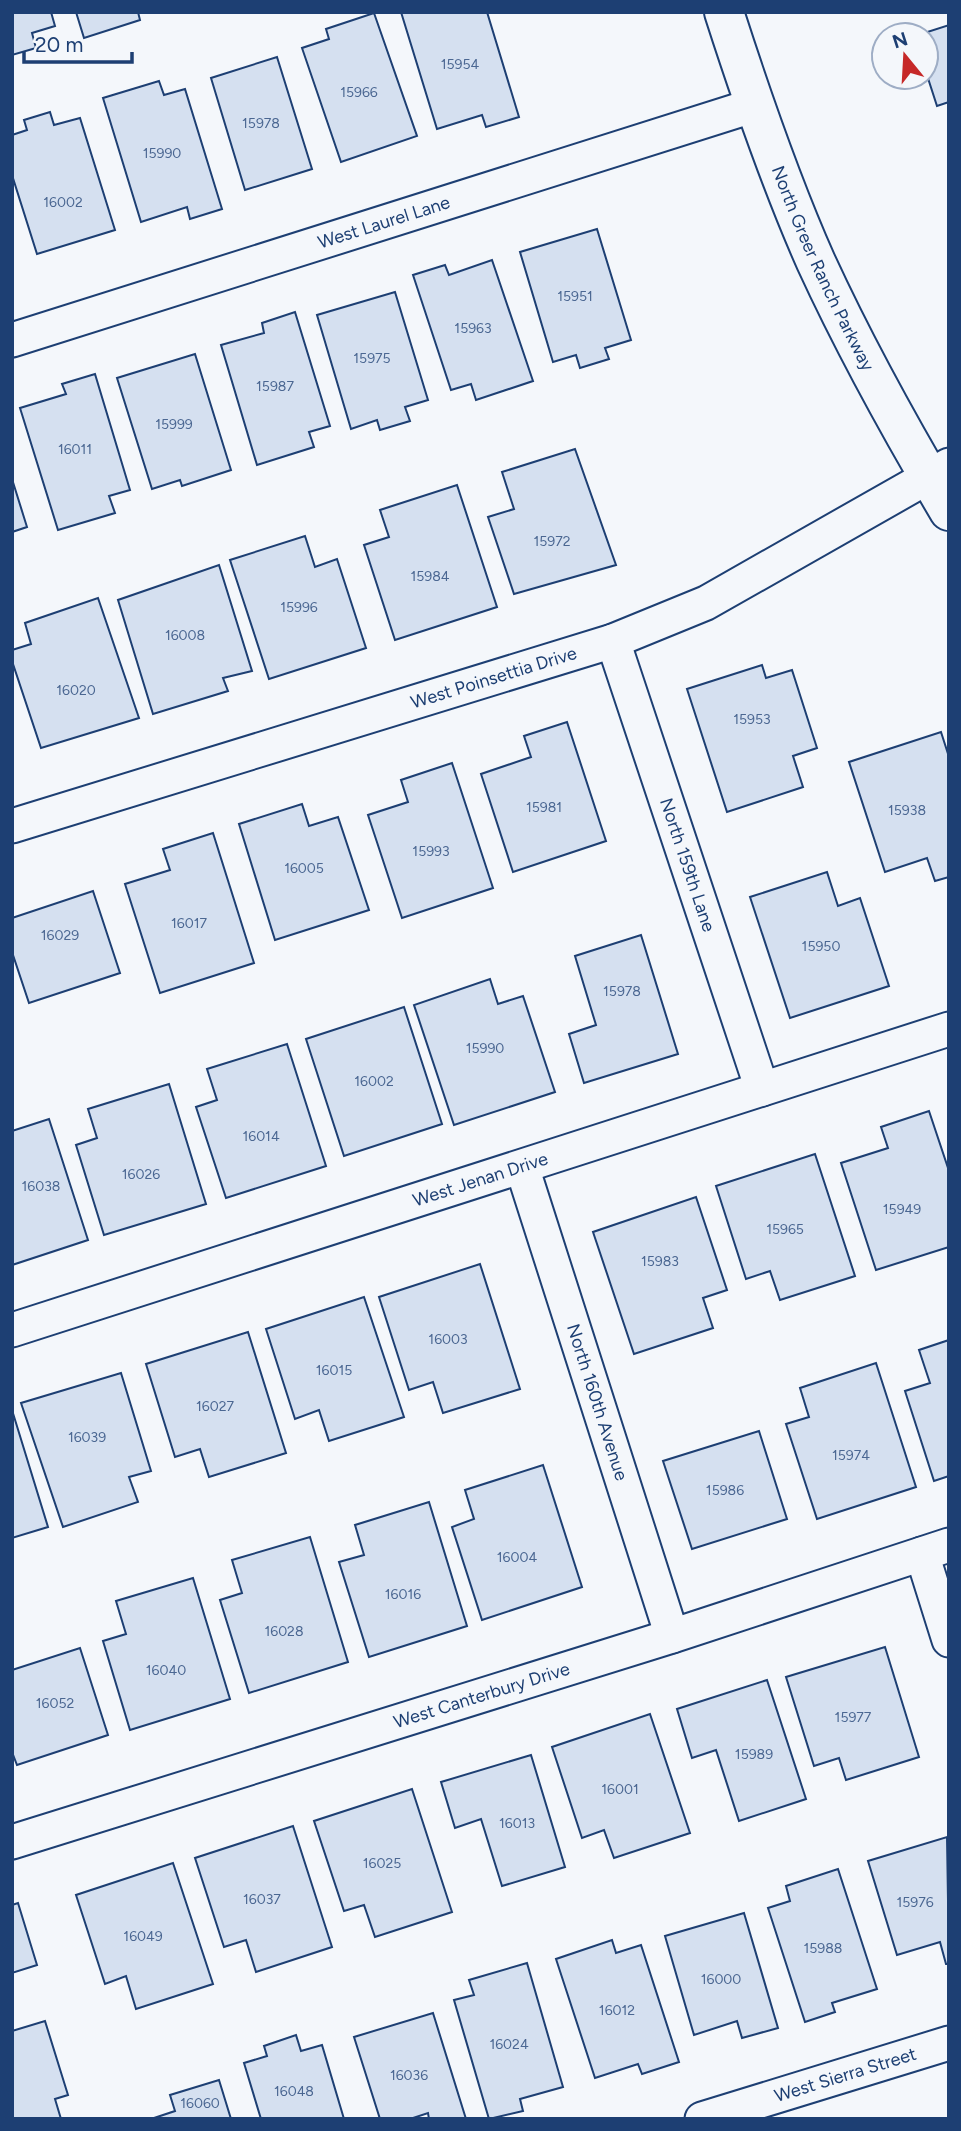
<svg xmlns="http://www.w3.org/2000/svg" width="961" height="2131" font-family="Figtree,sans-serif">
  <rect width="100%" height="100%" fill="#f4f7fb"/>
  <g fill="#d5e0f0" stroke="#1d3f73" stroke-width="2">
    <path d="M12,12h39l4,14 -23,7 4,15 -24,7z"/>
    <path d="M76,12h62l2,8 -56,18z"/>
    <path d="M401,12h86l32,105 -33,10 -4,-12 -45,14z"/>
    <path d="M374,13l43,123 -76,26 -39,-114 27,-9 -3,-10z"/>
    <path d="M949,25v77l-12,4 -11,-34v-37h-8z"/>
    <path d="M277,57l35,112 -67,21 -34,-112z"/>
    <path d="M159,81l5,14 21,-6 37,120 -32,10 -3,-12 -46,15 -38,-124z"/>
    <path d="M50,112l4,13 26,-7 35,112 -78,24 -25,-79v-40l15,-5 -3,-10z"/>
    <path d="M597,229l34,111 -26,8 4,11 -29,9 -4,-13 -23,7 -33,-110z"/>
    <path d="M492,260l41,121 -57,19 -5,-16 -20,6 -38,-115 32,-10 4,10z"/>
    <path d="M395,292l33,108 -23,7 5,14 -30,9 -3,-10 -26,9 -34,-114z"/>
    <path d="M295,312l35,114 -21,6 5,15 -57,18 -36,-120 43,-12 -2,-10z"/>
    <path d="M195,354l36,116 -49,16 -2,-6 -28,9 -35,-111z"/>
    <path d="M95,374l35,116 -21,6 6,17 -57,17 -38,-122 46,-14 -4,-10z"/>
    <path d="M575,449l41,116 -102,29 -26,-77 26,-8 -12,-37z"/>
    <path d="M12,479l15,48 -15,5z"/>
    <path d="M457,485l40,122 -102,33 -31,-95 25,-8 -9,-27z"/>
    <path d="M305,536l10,31 22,-8 29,89 -97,31 -39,-119z"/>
    <path d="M219,565l33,106 -29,7 5,13 -75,23 -35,-114z"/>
    <path d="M98,598l41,120 -98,30 -29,-87v-11l19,-6 -6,-21z"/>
    <path d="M762,665l4,13 26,-8 25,78 -24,8 10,31 -76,25 -40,-123z"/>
    <path d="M567,722l39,119 -93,31 -32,-98 50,-17 -7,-21z"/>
    <path d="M941,732l8,25v120l-14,4 -8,-23 -42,14 -36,-110z"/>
    <path d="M452,763l41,125 -91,30 -34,-103 40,-13 -7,-22z"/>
    <path d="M302,804l7,22 29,-9 31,93 -94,30 -36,-116z"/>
    <path d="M213,833l41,130 -94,30 -35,-109 45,-14 -7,-21z"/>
    <path d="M827,872l11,34 22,-8 29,88 -99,32 -40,-121z"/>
    <path d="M93,891l27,82 -91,30 -17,-51v-34z"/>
    <path d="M641,935l37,119 -94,29 -15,-49 27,-9 -21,-69z"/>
    <path d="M490,979l8,25 25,-8 32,96 -101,33 -40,-120z"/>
    <path d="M404,1007l38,117 -98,32 -38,-117z"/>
    <path d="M287,1044l39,122 -100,32 -30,-91 21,-7 -10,-31z"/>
    <path d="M169,1084l37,120 -102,31 -28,-90 21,-7 -9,-29z"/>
    <path d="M929,1111l20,60v76l-73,23 -35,-107 47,-15 -7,-21z"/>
    <path d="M49,1119l39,121 -76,25v-134z"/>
    <path d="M815,1154l40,122 -75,24 -10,-29 -24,8 -30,-93z"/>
    <path d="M696,1197l31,93 -24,8 10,30 -79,26 -41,-122z"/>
    <path d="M480,1264l40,125 -77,24 -10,-31 -24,8 -30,-93z"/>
    <path d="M364,1297l40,120 -75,24 -10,-31 -24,9 -29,-90z"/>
    <path d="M248,1332l38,121 -77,24 -9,-28 -25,8 -29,-93z"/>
    <path d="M949,1340v136l-15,5 -29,-90 25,-8 -11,-33z"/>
    <path d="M876,1363l40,124 -99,32 -31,-95 23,-7 -9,-29z"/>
    <path d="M121,1373l30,98 -22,6 9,25 -75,25 -42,-124z"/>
    <path d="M12,1410l36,117 -36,11z"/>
    <path d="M759,1431l28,88 -95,30 -29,-88z"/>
    <path d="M543,1465l39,122 -100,33 -30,-93 22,-8 -9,-29z"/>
    <path d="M429,1502l38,124 -98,31 -30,-95 25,-7 -9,-30z"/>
    <path d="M310,1537l38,125 -99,31 -29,-93 22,-7 -10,-33z"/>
    <path d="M193,1578l37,121 -100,31 -27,-89 23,-7 -10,-33z"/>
    <path d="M885,1647l34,110 -73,23 -7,-22 -25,8 -28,-89z"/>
    <path d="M80,1648l28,87 -91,30 -5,-13v-82z"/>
    <path d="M767,1680l39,119 -67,22 -23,-71 -24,8 -15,-49z"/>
    <path d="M650,1714l40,119 -76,25 -10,-28 -22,8 -30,-91z"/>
    <path d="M531,1755l34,112 -63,19 -21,-67 -26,9 -14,-46z"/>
    <path d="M412,1789l40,123 -77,25 -11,-32 -20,6 -30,-90z"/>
    <path d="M293,1826l39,121 -76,25 -10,-32 -22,7 -29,-89z"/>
    <path d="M947,1837l2,127h-3l-6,-22 -43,13 -29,-94z"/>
    <path d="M173,1863l40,121 -77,25 -10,-33 -21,8 -29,-89z"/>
    <path d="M838,1869l39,120 -45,14 3,9 -30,10 -37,-114 22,-7 -4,-15z"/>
    <path d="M18,1903l19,62 -25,8v-68z"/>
    <path d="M744,1913l34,115 -36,10 -5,-17 -43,14 -29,-99z"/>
    <path d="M612,1940l4,13 25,-8 38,117 -37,12 -4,-10 -43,14 -39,-119z"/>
    <path d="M527,1963l36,124 -43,12 3,12 -34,8 -35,-119 20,-5 -5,-15z"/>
    <path d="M433,2013l33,106h-37l-1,-6 -18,6h-30l-26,-82z"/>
    <path d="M45,2021l23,74 -13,4 6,20h-49v-88z"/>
    <path d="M296,2035l5,16 21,-6 22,74h-83l-17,-56 23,-7 -3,-10z"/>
    <path d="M219,2080l12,39h-80l24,-8 -5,-16z"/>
  </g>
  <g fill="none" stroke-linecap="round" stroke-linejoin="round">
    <g stroke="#1d3f73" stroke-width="37">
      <g id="minor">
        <path id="s1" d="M12,340l743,-235"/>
        <path id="s2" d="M613,641l149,448"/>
        <path id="s3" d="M12,826l601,-185 93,-38 243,-138"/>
        <path id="s4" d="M522,1167l150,469"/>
        <path id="s5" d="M12,1330l937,-301"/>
        <path d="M922,1554l27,86"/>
        <path id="s6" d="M12,1842l660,-206 277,-91"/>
        <path id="s7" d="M702,2119l247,-76"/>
      </g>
    </g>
    <g stroke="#1d3f73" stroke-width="42">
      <g id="tertiary">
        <path id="s8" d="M724,12c27,84 56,169 92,250 39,85 85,168 133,249"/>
      </g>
    </g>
    <use href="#minor" stroke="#f4f7fb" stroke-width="33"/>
    <use href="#tertiary" stroke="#f4f7fb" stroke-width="38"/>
  </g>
  <g text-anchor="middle" stroke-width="5" stroke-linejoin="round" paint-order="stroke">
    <g font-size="14" fill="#4b6792">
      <text x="460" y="69">15954</text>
      <text x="359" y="97">15966</text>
      <text x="261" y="128">15978</text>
      <text x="162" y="158">15990</text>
      <text x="63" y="207">16002</text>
      <text x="575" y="301">15951</text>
      <text x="473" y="333">15963</text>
      <text x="372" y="363">15975</text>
      <text x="275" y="391">15987</text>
      <text x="174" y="429">15999</text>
      <text x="75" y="454">16011</text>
      <text x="552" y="546">15972</text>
      <text x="430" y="581">15984</text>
      <text x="299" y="612">15996</text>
      <text x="185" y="640">16008</text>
      <text x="76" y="695">16020</text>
      <text x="752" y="724">15953</text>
      <text x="544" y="812">15981</text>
      <text x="907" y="815">15938</text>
      <text x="431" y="856">15993</text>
      <text x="304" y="873">16005</text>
      <text x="189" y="928">16017</text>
      <text x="60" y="940">16029</text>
      <text x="821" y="951">15950</text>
      <text x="622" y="996">15978</text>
      <text x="485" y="1053">15990</text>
      <text x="374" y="1086">16002</text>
      <text x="261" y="1141">16014</text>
      <text x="141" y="1179">16026</text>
      <text x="41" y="1191">16038</text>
      <text x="902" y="1214">15949</text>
      <text x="785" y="1234">15965</text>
      <text x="660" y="1266">15983</text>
      <text x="448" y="1344">16003</text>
      <text x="334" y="1375">16015</text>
      <text x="215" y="1411">16027</text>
      <text x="87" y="1442">16039</text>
      <text x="851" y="1460">15974</text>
      <text x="725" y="1495">15986</text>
      <text x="517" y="1562">16004</text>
      <text x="403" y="1599">16016</text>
      <text x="284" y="1636">16028</text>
      <text x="166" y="1675">16040</text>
      <text x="55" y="1708">16052</text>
      <text x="853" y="1722">15977</text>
      <text x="754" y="1759">15989</text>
      <text x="620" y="1794">16001</text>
      <text x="517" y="1828">16013</text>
      <text x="382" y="1868">16025</text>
      <text x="262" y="1904">16037</text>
      <text x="915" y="1907">15976</text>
      <text x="143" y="1941">16049</text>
      <text x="823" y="1953">15988</text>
      <text x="721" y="1984">16000</text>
      <text x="617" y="2015">16012</text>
      <text x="509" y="2049">16024</text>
      <text x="409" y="2080">16036</text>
      <text x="294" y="2096">16048</text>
      <text x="200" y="2108">16060</text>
    </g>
    <g font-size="18" fill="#1d3f73" stroke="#f4f7fb">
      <text dy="6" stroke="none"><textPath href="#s1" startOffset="390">West Laurel Lane</textPath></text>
      <text dy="6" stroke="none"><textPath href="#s8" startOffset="275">North Greer Ranch Parkway</textPath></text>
      <text dy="6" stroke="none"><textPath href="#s3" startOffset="504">West Poinsettia Drive</textPath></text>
      <text dy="6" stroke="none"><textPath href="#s2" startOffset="236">North 159th Lane</textPath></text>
      <text dy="6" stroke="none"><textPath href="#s5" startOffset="492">West Jenan Drive</textPath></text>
      <text dy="6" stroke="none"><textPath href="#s4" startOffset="247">North 160th Avenue</textPath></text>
      <text dy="6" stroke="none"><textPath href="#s6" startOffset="492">West Canterbury Drive</textPath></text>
      <text dy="6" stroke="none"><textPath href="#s7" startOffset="150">West Sierra Street</textPath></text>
    </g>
  </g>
  <rect width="961" height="2131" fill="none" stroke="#1d3f73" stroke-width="28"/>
  <g transform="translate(905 56) rotate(342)"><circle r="33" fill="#f4f7fb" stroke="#9eadc5" stroke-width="2"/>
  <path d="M0-5L12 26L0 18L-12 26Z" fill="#c62828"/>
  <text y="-10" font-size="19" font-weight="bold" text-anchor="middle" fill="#1d3f73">N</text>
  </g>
  <path d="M24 52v10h108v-10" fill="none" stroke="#1d3f73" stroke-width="3.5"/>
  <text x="35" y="52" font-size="21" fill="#1d3f73" stroke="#f4f7fb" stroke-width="5" paint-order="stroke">20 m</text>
</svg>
